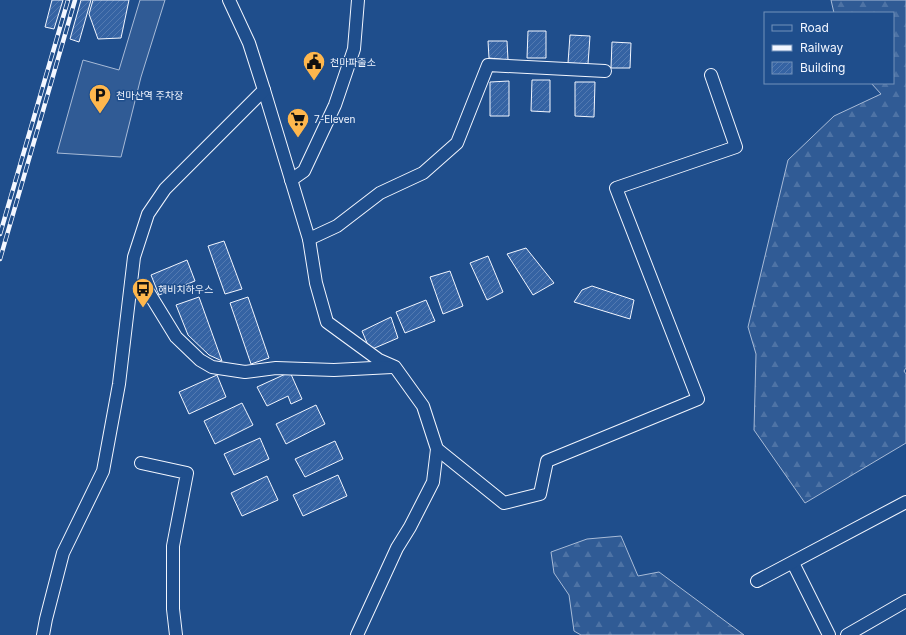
<svg xmlns="http://www.w3.org/2000/svg" width="906" height="635" font-family="Inter,'Noto Sans KR',sans-serif">
  <defs>
    <pattern id="forest-firs" width="22" height="20" patternUnits="userSpaceOnUse"><rect width="22" height="20" fill="#305b95"/><path d="M5 1l3.5 6h-7zM16 11l3.5 6h-7z" fill="#4e73a5"/></pattern>
    <pattern id="building-hatch" width="6" height="6" patternUnits="userSpaceOnUse"><rect width="6" height="6" fill="#3563a3"/><path d="M-1 1l2-2M0 6l6-6M5 7l2-2" fill="none" stroke="#537ab1"/></pattern>
  </defs>
  <rect width="100%" height="100%" fill="#1f4e8c"/>
  <g fill="url(#forest-firs)" stroke="#a8bbd7">
    <path d="M831,0h75v368l-2,3 2,3v69l-101,60 -51,-73 2,-76 -8,-27 40,-167 46,-44 47,-22 -10,-11h22v-70h-59z"/>
    <path d="M621,536l17,40 21,-4 85,63h-163l-7,-4 -5,-36 -15,-22 -3,-21 36,-13z"/>
  </g>
  <path fill="#305b95" stroke="#a8bbd7" d="M140,0h25l-24,77 -20,80 -64,-4 26,-93 36,10z"/>
  <g fill="url(#building-hatch)" stroke="#f2f6ff">
    <path d="M52,0h11l-9,29 -9,-2z"/>
    <path d="M81,0h10l-12,42 -9,-3z"/>
    <path d="M93,0h36l-8,38 -23,1 -9,-25z"/>
    <path d="M528,31h18v27h-19z"/>
    <path d="M570,35l20,1 -2,28 -20,-1z"/>
    <path d="M488,41h19l1,19 -19,-2z"/>
    <path d="M612,42l19,1 -1,25h-19z"/>
    <path d="M532,80h18v32l-19,-1z"/>
    <path d="M509,81v35h-19v-34z"/>
    <path d="M575,82h20l-1,35 -19,-1z"/>
    <path d="M224,241l18,48 -17,5 -17,-48z"/>
    <path d="M526,248l28,35 -21,12 -26,-41z"/>
    <path d="M488,256l15,36 -16,8 -17,-37z"/>
    <path d="M187,260l8,21 -36,14 -8,-20z"/>
    <path d="M450,271l13,35 -20,8 -13,-37z"/>
    <path d="M592,286l42,14 -4,19 -56,-17 8,-12z"/>
    <path d="M199,297l23,64 -13,-6 -21,-20 -12,-30z"/>
    <path d="M248,297l21,61 -18,6 -21,-61z"/>
    <path d="M426,300l9,21 -30,12 -9,-21z"/>
    <path d="M391,317l7,21 -28,12 -8,-19z"/>
    <path d="M290,372l12,27 -11,5 -3,-8 -21,10 -10,-19z"/>
    <path d="M217,375l9,22 -37,17 -10,-22z"/>
    <path d="M242,403l11,22 -38,19 -11,-23z"/>
    <path d="M316,405l9,19 -39,20 -10,-20z"/>
    <path d="M260,438l9,21 -35,16 -10,-21z"/>
    <path d="M335,441l8,18 -38,18 -10,-18z"/>
    <path d="M338,475l9,21 -44,20 -10,-21z"/>
    <path d="M267,476l11,24 -36,16 -11,-23z"/>
  </g>
  <g fill="none" stroke-linecap="round" stroke-linejoin="round">
    <g stroke="#f2f6ff" stroke-width="14">
      <g id="minor">
        <path d="M264,90l45,149 7,44 11,39 52,38 16,7 28,39 14,43 -4,33 -23,45 -13,21 -40,87"/>
        <path d="M291,180l13,-9 31,-66 19,-56 4,-49"/>
        <path d="M309,239l28,-13 43,-33 43,-20 34,-30 31,-78 117,6"/>
        <path d="M131,284l18,9 27,44 24,23 12,7 33,5 31,-4 58,2 58,-3"/>
        <path d="M437,449l67,54 36,-9 7,-33 151,-62 -82,-211 120,-41 -25,-72"/>
        <path d="M141,463l46,10 -14,73v63l3,26"/>
        <path d="M793,563l36,72"/>
        <path d="M757,581l149,-79"/>
        <path d="M43,635l3,-16 17,-66 40,-82 16,-87 15,-127 14,-43 17,-25 99,-99 -15,-47 -20,-43"/>
        <path d="M847,635l59,-34"/>
      </g>
    </g>
    <use href="#minor" stroke="#1f4e8c" stroke-width="12"/>
    <g stroke="#f2f6ff" stroke-width="4.5">
      <g id="rail">
        <path d="M0,234l68,-234"/>
        <path d="M0,259l75,-259"/>
      </g>
    </g>
    <use href="#rail" stroke="#1f4e8c" stroke-width="3" stroke-dasharray="9" stroke-linecap="butt"/>
  </g>
  <defs>
    <g id="civic-pin" transform="scale(1.15)"><path d="M0 17L-7.5 6A9.5 9.5 0 1 1 7.5 6Z" fill="#ffb74d" stroke="#1f4e8c"/><path d="M-.6-6.5H3V-4.5H.6V-3L4-1V1h2V6H-6V1h2V-1L-.6-3ZM-1.2 2.5V6h2.4V2.5Z" fill="#111"/></g>
    <g id="parking-pin" transform="scale(1.15)"><path d="M0 17L-7.5 6A9.5 9.5 0 1 1 7.5 6Z" fill="#ffb74d" stroke="#1f4e8c"/><path d="M-3.5-5.5H1a3.5 3.5 0 0 1 0 7H-1V5.5H-3.5ZM-1-3.4V-.6H.8a1.4 1.4 0 0 0 0-2.8Z" fill="#111"/></g>
    <g id="supermarket-pin" transform="scale(1.15)"><path d="M0 17L-7.5 6A9.5 9.5 0 1 1 7.5 6Z" fill="#ffb74d" stroke="#1f4e8c"/><path d="M-6-5.5h2.5l.6 2H6L4.5 2H-2.5L-4.4-4H-6ZM-1.5 3.2a1.3 1.3 0 1 0 .1 0ZM3 3.2a1.3 1.3 0 1 0 .1 0Z" fill="#111"/></g>
    <g id="bus-pin" transform="scale(1.15)"><path d="M0 17L-7.5 6A9.5 9.5 0 1 1 7.5 6Z" fill="#ffb74d" stroke="#1f4e8c"/><path d="M-5-6H5V4H4V6H2V4H-2V6H-4V4H-5ZM-3.5-4V0h7V-4ZM-3.5 1.2v1.5H-2V1.2ZM2 1.2v1.5H3.5V1.2Z" fill="#111"/></g>
  </defs>
  <g fill-rule="evenodd">
    <use href="#civic-pin" x="314" y="62"/>
    <use href="#parking-pin" x="100" y="95"/>
    <use href="#supermarket-pin" x="298" y="119"/>
    <use href="#bus-pin" x="143" y="289"/>
  </g>
  <g text-anchor="middle" stroke-width="3" stroke-linejoin="round" paint-order="stroke">
    <g font-size="10" fill="#f2f6ff" stroke="#1f4e8c" text-anchor="start">
      <text x="330" y="66">천마파출소</text>
      <text x="116" y="99">천마산역 주차장</text>
      <text x="314" y="123">7-Eleven</text>
      <text x="158" y="293">해비치하우스</text>
    </g>
  </g>
  <rect x="764" y="12" width="130" height="72" fill="#1f4e8c" stroke="#7391ba"/>
  <rect x="772" y="25" width="20" height="6" fill="#1f4e8c" stroke="#7391ba"/>
  <text x="800" y="32" font-size="12" fill="#f2f6ff">Road</text>
  <rect x="772" y="45" width="20" height="6" fill="#f2f6ff" stroke="#7391ba"/>
  <text x="800" y="52" font-size="12" fill="#f2f6ff">Railway</text>
  <rect x="772" y="62" width="20" height="12" fill="url(#building-hatch)" stroke="#7391ba"/>
  <text x="800" y="72" font-size="12" fill="#f2f6ff">Building</text>
</svg>
